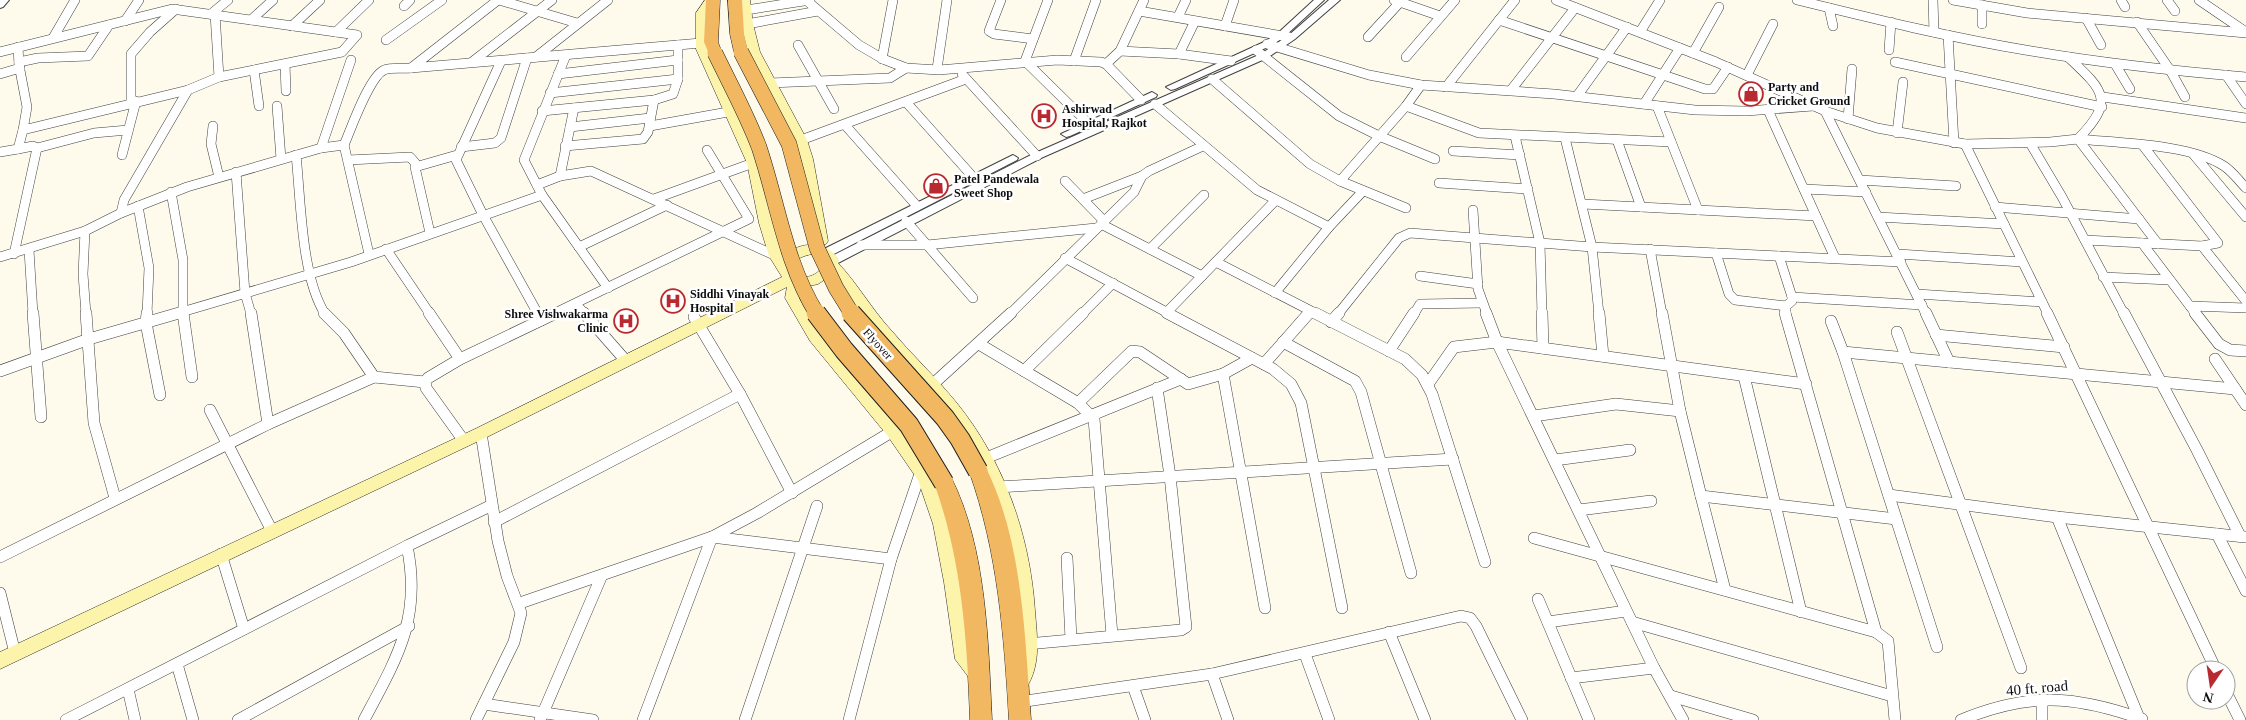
<svg xmlns="http://www.w3.org/2000/svg" width="2246" height="720" font-family="Georgia,serif">
  <rect width="100%" height="100%" fill="#fefbed"/>
  <g fill="none" stroke-linecap="round" stroke-linejoin="round">
    <g stroke="#404040" stroke-width="10">
      <g id="minor-far1">
        <path d="M498,0l-87,68 290,-25"/>
        <path d="M499,0l78,23"/>
        <path d="M806,0l53,45 24,14 23,9 33,2 118,-10 44,2 5,2 35,36"/>
        <path d="M1001,0l-12,31 5,3 39,5"/>
        <path d="M1048,0l-23,61 63,62"/>
        <path d="M1394,0l46,16"/>
        <path d="M1556,0l160,62 109,49 52,17 88,16 85,-2 28,-3c38,-39 25,-49 -10,-82"/>
        <path d="M1797,0c77,19 155,38 234,51 71,12 143,20 215,26"/>
        <path d="M1933,0l1,32"/>
        <path d="M1953,0l74,13 219,20"/>
        <path d="M2121,0l4,7"/>
        <path d="M2167,0l8,11"/>
        <path d="M2199,0l47,32"/>
        <path d="M1982,5v19"/>
        <path d="M404,6l6,-6"/>
        <path d="M1829,8l4,18"/>
        <path d="M746,10l64,-10"/>
        <path d="M1139,11l150,26"/>
        <path d="M211,14l17,-14"/>
        <path d="M1178,17l8,-17"/>
        <path d="M2086,18l15,27"/>
        <path d="M251,20l22,-20"/>
        <path d="M1499,20l206,69h8l15,-22"/>
        <path d="M125,21l14,-21"/>
        <path d="M2137,22l33,48 15,27"/>
        <path d="M747,24l71,-13"/>
        <path d="M292,26l28,-26"/>
        <path d="M1225,26l9,-26"/>
        <path d="M336,32l33,-32"/>
        <path d="M1640,32l20,-32"/>
        <path d="M1948,35l6,108"/>
        <path d="M1368,37l34,-37"/>
        <path d="M53,38l22,-38"/>
        <path d="M386,40l56,-40"/>
        <path d="M1267,44l102,31 52,10 133,9 141,16 51,1 67,-5"/>
        <path d="M798,45l36,64"/>
        <path d="M18,47l1,18 8,42 -4,23 165,-40"/>
        <path d="M1256,50l83,66 40,20 56,23"/>
        <path d="M1889,50l2,-28"/>
        <path d="M1120,51l59,3 52,7"/>
        <path d="M0,52l172,-43 185,26 -15,17 -123,25"/>
        <path d="M1693,53l26,-46"/>
        <path d="M1179,54l16,-33"/>
        <path d="M566,55l-42,105 18,35 66,93"/>
        <path d="M536,57l72,-57"/>
        <path d="M1406,57l49,-57"/>
        <path d="M882,59l11,-59"/>
        <path d="M501,61l-45,99 27,55 55,99"/>
        <path d="M1074,61l22,-61"/>
        <path d="M19,62l19,-4 50,-2 21,-31"/>
        <path d="M472,62l80,-62"/>
        <path d="M1895,62l207,45"/>
        <path d="M285,64l1,27"/>
        <path d="M1106,64l14,-13 24,-51"/>
        <path d="M2115,64l15,25"/>
        <path d="M937,69l10,-69"/>
        <path d="M254,70l5,36"/>
        <path d="M0,74l20,-6"/>
        <path d="M558,74l120,-14"/>
        <path d="M962,74l75,82"/>
        <path d="M1747,75l26,-51"/>
        <path d="M2226,75l20,29"/>
        <path d="M1212,79l98,85 30,17 66,27"/>
        <path d="M770,83l120,-5 16,-10"/>
        <path d="M1446,87l69,-87"/>
        <path d="M1511,90l64,-82"/>
        <path d="M550,93l128,-14"/>
        <path d="M1577,96l50,-69"/>
        <path d="M2103,97l143,21"/>
        <path d="M906,102l67,75"/>
        <path d="M131,104v-50l19,-22 26,-23"/>
        <path d="M1155,104l102,86 72,37"/>
        <path d="M1644,104l36,-56"/>
        <path d="M277,106l4,53"/>
        <path d="M1406,106l73,27 192,9"/>
        <path d="M1657,106l41,104"/>
        <path d="M1768,110l67,148"/>
        <path d="M542,111l112,-11 19,-6 5,-15v-34"/>
        <path d="M1825,111l101,203"/>
        <path d="M1848,119l4,-50"/>
        <path d="M845,125l72,81"/>
        <path d="M213,126l-2,18 8,33"/>
        <path d="M650,126l78,-14"/>
        <path d="M570,127l80,-9"/>
        <path d="M1897,133l6,-51"/>
        <path d="M1515,136l25,107 2,71"/>
        <path d="M1565,138l27,109 7,67"/>
        <path d="M2078,139c41,4 112,5 146,27 9,6 15,15 22,22"/>
        <path d="M2078,139l80,105"/>
        <path d="M801,140l165,-61"/>
        <path d="M1617,140l24,67"/>
        <path d="M2030,143l32,54 62,117"/>
        <path d="M1965,144l83,170"/>
        <path d="M344,145c7,-16 25,-68 40,-75 7,-3 19,-1 27,-2"/>
        <path d="M565,146l78,-7 5,-7 6,-32"/>
        <path d="M461,147l34,-4 6,-5 26,-80"/>
        <path d="M37,148l57,-15 34,-3"/>
        <path d="M321,148l23,-3 25,109"/>
        <path d="M1453,151l67,4"/>
        <path d="M0,152l18,-3"/>
        <path d="M122,155l14,-54"/>
        <path d="M296,155c5,46 5,121 29,159"/>
        <path d="M2194,155l52,62"/>
        <path d="M348,160l62,-3 7,8"/>
        <path d="M236,172l9,121 6,21"/>
        <path d="M560,176l14,-68"/>
        <path d="M1860,180l96,6"/>
        <path d="M1065,181l39,40"/>
        <path d="M1340,181l66,-75 15,-21"/>
        <path d="M1439,183l89,6"/>
        <path d="M537,185l23,-9 31,-5 185,85"/>
        <path d="M1804,189l62,3"/>
        <path d="M171,192l12,68v54"/>
        <path d="M654,199l99,-36"/>
        <path d="M1083,199l59,-23"/>
        <path d="M1583,204l233,12"/>
        <path d="M138,206l11,62 -2,46"/>
        <path d="M1995,207l144,12"/>
        <path d="M1473,210l5,79 9,25"/>
        <path d="M121,213l3,-13 64,-110 31,-13 -4,-63"/>
        <path d="M1878,217l126,7"/>
        <path d="M906,221l21,24 169,-17"/>
        <path d="M1101,224l101,52"/>
        <path d="M85,231l-2,43 3,40"/>
        <path d="M430,233l-15,-66 42,-12"/>
        <path d="M2085,240l117,6 16,-3 -74,-96"/>
        <path d="M2142,243l54,71"/>
        <path d="M861,245h66l46,53"/>
        <path d="M2202,246l44,55"/>
        <path d="M579,247l88,-42"/>
        <path d="M386,249l44,65"/>
        <path d="M1150,249l54,-54"/>
        <path d="M1650,249l12,65"/>
        <path d="M29,250l4,64"/>
        <path d="M1716,253l13,41 6,6 51,6"/>
        <path d="M14,254l23,-106 -4,-2 -15,3 5,-19"/>
        <path d="M1898,254l124,8"/>
        <path d="M1779,256l13,41v4l-6,5v8"/>
        <path d="M0,257l85,-26 36,-18 66,-26 134,-39 30,-88"/>
        <path d="M1065,258l105,56"/>
        <path d="M1216,262l101,52"/>
        <path d="M1420,276l58,8"/>
        <path d="M2103,277l67,3"/>
        <path d="M1275,293l54,-66 34,-36"/>
        <path d="M1917,294l125,8"/>
        <path d="M1792,297l130,8"/>
        <path d="M576,304l9,10"/>
        <path d="M2190,306l56,2"/>
        <path d="M1167,312l108,-111"/>
        <path d="M175,314l176,-52 191,-67"/>
        <path d="M553,314l196,-95 -42,-69"/>
        <path d="M1010,314l124,-122 8,-16 7,-5 54,-25"/>
        <path d="M1082,314l31,-31"/>
        <path d="M1308,314l2,-3"/>
        <path d="M1338,314l61,-76 11,-5 182,14 309,15"/>
        <path d="M1414,314l6,-10 62,-1"/>
      </g>
    </g>
    <g stroke="#404040" stroke-width="12">
      <g id="minor">
        <path d="M33,313l8,104"/>
        <path d="M86,313l8,110 21,75"/>
        <path d="M147,313l-1,10 14,72"/>
        <path d="M183,313l9,64"/>
        <path d="M251,313l17,111"/>
        <path d="M324,313l20,20 30,44 51,5"/>
        <path d="M429,313l31,46"/>
        <path d="M537,313l4,7"/>
        <path d="M584,313l42,48"/>
        <path d="M1167,313l106,56 18,15 10,19 41,205"/>
        <path d="M1315,313l90,46 17,16 10,19 53,168"/>
        <path d="M1486,313l11,29 157,326 29,52"/>
        <path d="M1542,313l1,35"/>
        <path d="M1599,313l4,43"/>
        <path d="M1662,313l18,98 21,85 195,23"/>
        <path d="M1785,313l91,319"/>
        <path d="M1926,313l23,49"/>
        <path d="M2047,313l169,357"/>
        <path d="M2124,313l73,137 43,86"/>
        <path d="M2195,313l24,31 11,6 16,1"/>
        <path d="M694,317l46,77 52,99"/>
        <path d="M1831,321l12,31 94,295"/>
        <path d="M1331,322l8,-9"/>
        <path d="M1897,332l124,336"/>
        <path d="M1936,335l128,12"/>
        <path d="M1283,342l72,39 6,11 50,181"/>
        <path d="M979,344l99,59 16,16 18,216"/>
        <path d="M1389,351l25,-38"/>
        <path d="M1843,352l392,37"/>
        <path d="M1252,358l-29,16 42,234"/>
        <path d="M2215,359l31,46"/>
        <path d="M1264,364l45,-51"/>
        <path d="M0,371l89,-32 90,-26"/>
        <path d="M1024,371l59,-58"/>
        <path d="M1744,376l57,236"/>
        <path d="M1428,384l26,-37 43,-5 309,42"/>
        <path d="M932,385l79,-72"/>
        <path d="M1078,403l54,-52 8,1 48,32 35,-10"/>
        <path d="M210,410l62,121"/>
        <path d="M1534,416l82,-12 64,7"/>
        <path d="M464,441l-38,-53 -1,-6 3,-4 32,-19 96,-46"/>
        <path d="M986,458l195,-79"/>
        <path d="M1555,460l75,-10"/>
        <path d="M999,487l454,-28"/>
        <path d="M1889,495l168,22 188,20"/>
        <path d="M1701,496l24,94"/>
        <path d="M1579,510l72,-9"/>
        <path d="M2057,517l82,201"/>
        <path d="M494,522l246,-128"/>
        <path d="M2217,534l29,57"/>
        <path d="M1534,538l342,94 12,9 7,79"/>
        <path d="M221,554l23,75"/>
        <path d="M0,557l268,-133 106,-47"/>
        <path d="M1067,558l4,81"/>
        <path d="M0,593l15,60"/>
        <path d="M1538,599l51,121"/>
        <path d="M520,603l192,-66 45,-24 136,-82"/>
        <path d="M1548,622l78,-11"/>
        <path d="M1632,622l260,74"/>
        <path d="M1389,632l36,88"/>
        <path d="M1027,644l154,-14 5,-3 -16,-151 -13,-88"/>
        <path d="M1305,654l24,66"/>
        <path d="M177,664l16,56"/>
        <path d="M1212,674l16,46"/>
        <path d="M1571,678l83,-10"/>
        <path d="M1133,686l12,34"/>
        <path d="M128,689l7,31"/>
        <path d="M2226,692l14,28"/>
        <path d="M1671,696l82,24"/>
        <path d="M1019,702l193,-28 249,-58 9,2 6,8 46,94"/>
        <path d="M2042,702v18"/>
        <path d="M484,704l109,16"/>
        <path d="M66,720l341,-174 83,-40"/>
        <path d="M238,720l171,-94"/>
        <path d="M364,720c33,-62 58,-102 43,-174"/>
        <path d="M476,720l38,-78 7,-29 -14,-37 -9,-35 -17,-108"/>
        <path d="M540,720l62,-145"/>
        <path d="M643,720l69,-183 179,22"/>
        <path d="M745,720l72,-214"/>
        <path d="M849,720l42,-161 30,-88"/>
        <path d="M1961,720c68,-28 113,-25 181,-1"/>
      </g>
    </g>
    <g stroke="#404040" stroke-width="2">
      <g id="tertiary">
        <path d="M0,0h9l-6,7 -3,1z"/>
        <path d="M1314,0h10l-41,38 -13,8 -95,43 -4,1 -5,-3 98,-45 13,-8z"/>
        <path d="M1329,0h11l-45,39 -28,19 -226,100 -205,106 -4,1 -6,-4 2,-3 205,-104 228,-100 28,-19z"/>
        <path d="M1152,92l5,3 -1,2 -86,39 -4,1 -5,-3z"/>
        <path d="M1013,155l5,3 -1,2 -187,96 -4,1 -6,-4 2,-3z"/>
      </g>
    </g>
    <g stroke="#2f2f2f" stroke-width="1">
      <g id="secondary">
        <path d="M705,0h12l-9,13v36l51,114 14,60 9,32 2,1c15,-15 43,-16 55,4l-1,3c19,20 33,45 52,66 21,25 45,47 66,73 48,59 74,133 79,209 2,26 6,51 -7,74l-7,3 -7,-3 -2,-6c10,-23 7,-46 5,-71 -4,-71 -27,-140 -71,-196 -20,-27 -44,-49 -66,-74 -17,-20 -30,-44 -48,-63l-14,9 -17,4 -2,10 21,35 79,94 34,51 16,46 13,58 8,66 2,7 16,22 -3,6 -6,2 -6,-2 -18,-24 -11,-77 -11,-58 -15,-44 -31,-45 -77,-94 -25,-43 2,-11 -300,150 -487,232v-17l475,-223 307,-152 -13,-21 -10,-33 -12,-60 -51,-114v-36zM812,254l10,2 3,4c-3,13 -16,20 -28,16l-6,-7c2,-10 12,-13 21,-15z"/>
        <path d="M738,0h12l3,24 7,28 47,88 6,19 15,82 -2,3h-10l-2,-3 -13,-82 -6,-19 -47,-88 -7,-28z"/>
      </g>
    </g>
    <g stroke="#1e1e1e" stroke-width="1">
      <g id="trunk">
        <path d="M706,0h14l-2,42 4,11 -7,4 -5,-1 -6,-14z"/>
        <path d="M728,0h14l2,34 4,18 -2,3 -5,1 -7,-4 -4,-18z"/>
        <path d="M978,463l7,3c38,74 40,172 46,254h-22c-5,-85 -11,-168 -40,-249l2,-5z"/>
        <path d="M944,475l7,2c36,72 37,165 41,243h-22c-3,-81 -8,-160 -36,-237l3,-6z"/>
      </g>
    </g>
    <use href="#minor-far1" stroke="#fff" stroke-width="9"/>
    <use href="#minor" stroke="#fff" stroke-width="11"/>
    <use href="#tertiary" fill="#fff" fill-rule="evenodd"/>
    <use href="#secondary" fill="#fcf4aa" fill-rule="evenodd"/>
    <use href="#trunk" fill="#f2b861" fill-rule="evenodd"/>
    <g stroke="#1e1e1e" stroke-width="16" stroke-linecap="butt">
      <g id="trunk-bridge-far1">
        <path d="M741,52l48,92 28,104 19,40 16,26"/>
        <path d="M715,53c15,31 32,62 44,94 19,57 26,115 58,167"/>
      </g>
    </g>
    <g stroke="#1e1e1e" stroke-width="21" stroke-linecap="butt">
      <g id="trunk-bridge">
        <path d="M816,313l28,37 65,75 35,58"/>
        <path d="M851,313l94,105 15,21 18,32"/>
      </g>
    </g>
    <use href="#trunk-bridge-far1" stroke="#f2b861" stroke-width="15"/>
    <use href="#trunk-bridge" stroke="#f2b861" stroke-width="19"/>
  </g>
  <defs>
    <g id="shop-ring" transform="scale(1.25)"><circle r="9.5" fill="#fff" stroke="#b82a2f" stroke-width="1.5"/><path d="M-5-2.5h2.3a2.7 3.5 0 0 1 5.4 0H5L5.5 6h-11ZM-1.5-2.5h3a1.5 2.3 0 0 0-3 0Z" fill="#b82a2f"/></g>
    <g id="hospital-ring" transform="scale(1.25)"><circle r="9.5" fill="#fff" stroke="#b82a2f" stroke-width="1.5"/><path d="M-5-5h3v3.5h4V-5h3V5h-3V1.5h-4V5h-3Z" fill="#b82a2f"/></g>
  </defs>
  <g fill-rule="evenodd">
    <use href="#shop-ring" x="1751" y="94"/>
    <use href="#hospital-ring" x="1044" y="116"/>
    <use href="#shop-ring" x="936" y="186"/>
    <use href="#hospital-ring" x="673" y="301"/>
    <use href="#hospital-ring" x="626" y="321"/>
  </g>
  <g text-anchor="middle" stroke-width="5" stroke-linejoin="round" paint-order="stroke">
    <g font-size="12" font-weight="bold" fill="#0d0d0d" stroke="#fff" text-anchor="start">
      <text x="1768" y="91">Party and<tspan x="1768" dy="14">Cricket Ground</tspan></text>
      <text x="1062" y="113">Ashirwad<tspan x="1062" dy="14">Hospital, Rajkot</tspan></text>
      <text x="954" y="183">Patel Pandewala<tspan x="954" dy="14">Sweet Shop</tspan></text>
      <text x="690" y="298">Siddhi Vinayak<tspan x="690" dy="14">Hospital</tspan></text>
      <text x="608" y="318" text-anchor="end">Shree Vishwakarma<tspan x="608" dy="14">Clinic</tspan></text>
    </g>
    <g font-size="12" fill="#0d0d0d" stroke="#fff">
      <text transform="translate(878 344) rotate(48)" y="4">Flyover</text>
    </g>
    <g font-size="15" fill="#0d0d0d" stroke="#fff">
      <text transform="translate(2037 688) rotate(-5)" y="5">40 ft. road</text>
    </g>
  </g>
  <g transform="translate(2211 685) rotate(193)"><circle r="24" fill="#ffffff" stroke="#9e9e9e"/>
  <path d="M0-4L9 19L0 12L-9 19Z" fill="#b82a2f"/>
  <text y="-8" font-size="14" font-weight="bold" text-anchor="middle" fill="#0d0d0d">N</text>
  </g>
</svg>
